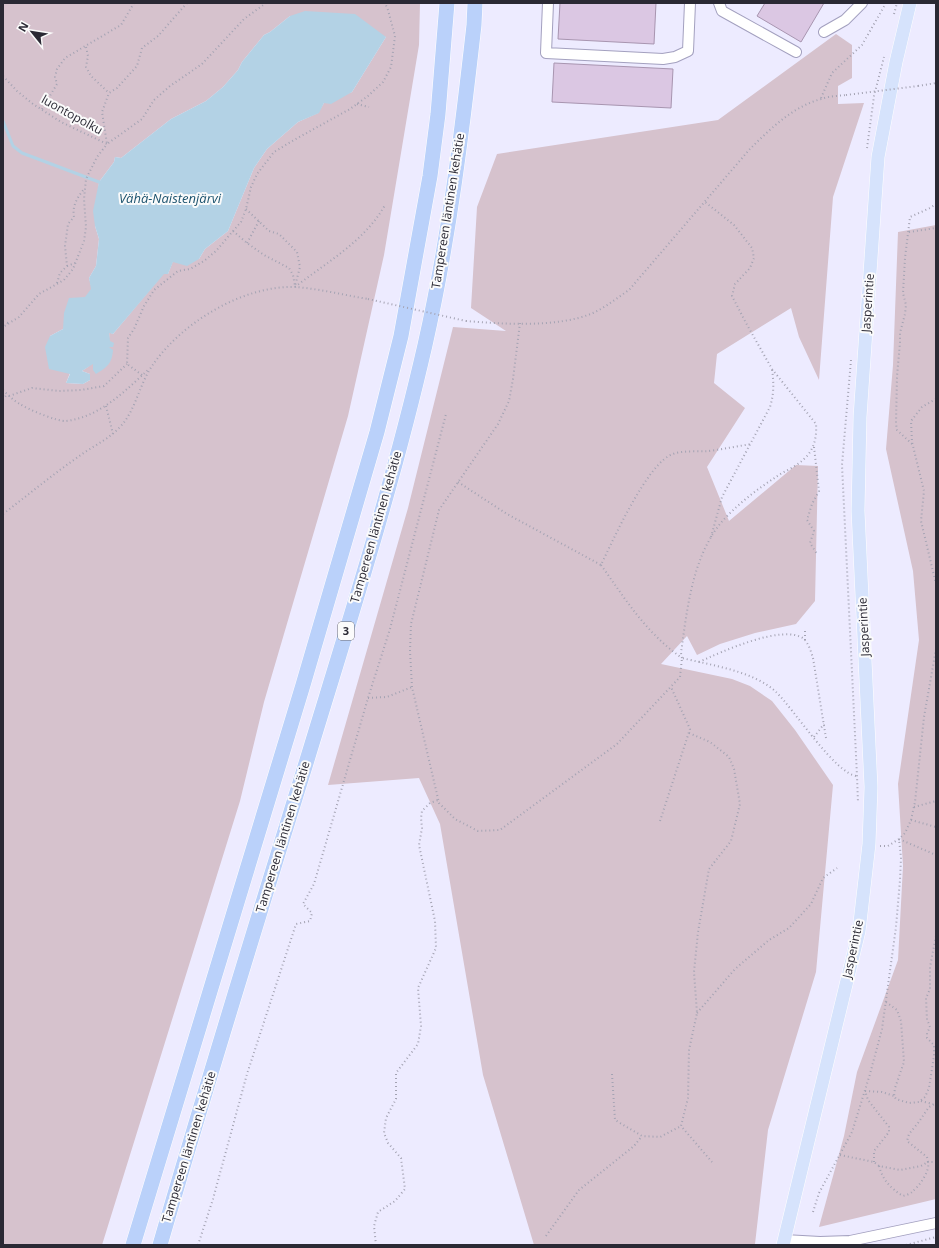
<svg xmlns="http://www.w3.org/2000/svg" width="939" height="1248" font-family="'Open Sans',sans-serif">
  <rect width="100%" height="100%" fill="#edebff"/>
  <g fill="#d6c2cd" fill-rule="evenodd">
    <path d="M3,3h417l-1,42 -35,210 -36,161 -84,286 -24,99 -138,444h-99zM290,16l96,21 -34,55 -28,11 -6,10 -20,9 -31,27 -13,19 -26,63 -23,18 -6,10 -26,2 -5,13 -4,-1 -51,61 -4,-2c2,19 -12,29 -27,39l8,3v6l-7,4 -17,-1 4,-10 -20,-37 13,-7 29,-40 -3,-11 7,-12 3,-27 -4,-13 4,-44 15,-20 1,-5 6,1 50,-39 35,-18 17,-14 15,-17 4,-8 22,-27 6,-3z"/>
    <path d="M836,34l16,11v33l-14,8v18l26,-1 -31,94 -14,183 -20,-43 -8,-29 -74,46 -3,29 31,25 -38,59 22,54 67,-56 22,1 -3,135 -19,23 -41,9 -35,11 -23,11 -10,-19 -26,28 71,15 18,7 22,15 23,29 38,55 -17,187 -48,158 -13,114 -221,1 -51,-170 -43,-251 -21,-46 -91,7 80,-277 45,-181 53,4 -35,-23 6,-101 20,-53 221,-34z"/>
    <path d="M936,225v974l-117,28 25,-91 13,-64 41,-112 5,-94 -5,-82 21,-144 -6,-69 -27,-122 7,-84 5,-133z"/>
  </g>
  <path fill="#b3d2e5" d="M305,11l50,3 31,23 -34,55 -21,12 -7,-1 -5,10 -21,9 -31,27 -13,19 -26,63 -23,18 -6,10 -12,7 -14,-4 -5,12h-4l-51,60 -4,-1 1,8 4,2 -1,4h-4l4,3c-1,14 -6,17 -17,24l-3,-4v-6l-11,7 8,3v6l-7,4 -17,-1 4,-9 -21,-5 -4,-22 5,-11 13,-7 1,-16 5,-15 16,-1 6,-8 -2,-11 7,-12 3,-27 -4,-13 -2,-15 6,-29 15,-20 1,-5 6,1 50,-39 35,-18 17,-14 15,-17 4,-8 22,-27 6,-3 20,-16z"/>
  <g fill="none" stroke-linecap="round" stroke-linejoin="round">
    <path stroke="#b3d2e5" stroke-width="3" d="M3,121l10,25 9,7 77,29"/>
  </g>
  <g fill="#dbc7e3" stroke="#a895b0">
    <path d="M560,3h96l-2,41 -96,-5z"/>
    <path d="M765,3h59l-23,39 -44,-26z"/>
    <path d="M554,63l119,6 -2,39 -119,-6z"/>
  </g>
  <g fill="none" stroke-linecap="round" stroke-linejoin="round">
    <g stroke="#a3a0bf" stroke-width="12">
      <g id="minor">
        <path d="M548,3l-2,50 117,6 12,-2 13,-6 2,-48"/>
        <path d="M719,3l3,8 74,41"/>
        <path d="M824,32l21,-12 17,-17"/>
        <path d="M784,1240l36,2 30,-1 86,-18"/>
      </g>
    </g>
    <g stroke="#fff" stroke-width="14">
      <path id="major" d="M783,1245l76,-314 10,-87 2,-57 -13,-276 2,-94 18,-260 18,-95 14,-59"/>
    </g>
    <g stroke="#fff" stroke-width="16">
      <g id="highway">
        <path d="M133,1245l170,-560 74,-253 24,-96 29,-160 8,-62 9,-111"/>
        <path d="M160,1245c47,-162 97,-324 147,-485 42,-138 86,-275 118,-415 24,-106 37,-213 49,-320l1,-22"/>
      </g>
    </g>
    <g stroke="#a4a3b3" stroke-width="2" stroke-dasharray="1 3" stroke-linecap="butt">
      <path d="M187,3l-29,33 -16,12 -5,18 -20,22 -8,5 -7,19 5,32 35,-25 12,-19 16,-14 32,-22 42,-45 22,-16"/>
      <path d="M894,14l3,-11"/>
      <path d="M86,47l2,9 -2,11 5,9 18,17"/>
      <path d="M3,76l14,15 16,13 28,18 46,22 -10,13 -11,22 -2,20 2,28 -2,14 -11,28 -9,11 -25,14 -20,23 -16,10"/>
      <path d="M918,86l18,-3"/>
      <path d="M821,98l11,-25 30,-28 24,-42"/>
      <path d="M357,104l12,3"/>
      <path d="M42,109l15,-25 -2,-7 2,-8 8,-11 56,-33 13,-22"/>
      <path d="M867,148l7,-52 10,-39"/>
      <path d="M246,209l23,22 10,3 18,18 3,15 -5,19"/>
      <path d="M233,231l14,12 17,12 25,13 4,7 2,11"/>
      <path d="M909,232l27,-4"/>
      <path d="M247,243l12,-22"/>
      <path d="M67,266l8,-3"/>
      <path d="M57,283l3,-10 7,-7 -2,-20 3,-22 6,-7c-2,-11 3,-19 10,-28"/>
      <path d="M295,287c32,-25 70,-46 90,-82"/>
      <path d="M466,321c37,3 92,7 127,-8 13,-6 24,-15 36,-23l120,-140c20,-20 43,-43 72,-51 8,-3 17,-3 25,-4"/>
      <path d="M3,322l5,1"/>
      <path d="M520,323l-7,56 -4,22 -11,23 -59,86 -28,114 -1,27 2,36 27,116 16,16 23,12 22,-1 117,-86 63,-67 2,-19c28,7 72,13 94,34 17,16 60,83 81,84"/>
      <path d="M851,360l-9,105 15,311 1,27"/>
      <path d="M142,375l-15,-11 1,-26 6,-9 10,-23 10,-16 24,-19 12,-2 14,-8 12,-10 17,-20 8,-9 5,-13 5,-22 6,-13 17,-22 20,-12 56,-31 18,-13 15,-14 8,-15 4,-31 -7,-26 -3,-7"/>
      <path d="M3,390c5,5 11,11 17,14 7,5 38,18 46,17 34,-4 59,-30 83,-52"/>
      <path d="M9,396l23,-8 27,3 22,-1 23,-4 23,-22"/>
      <path d="M936,399l-14,8 -11,14 1,21 12,49 -3,30 15,63"/>
      <path d="M3,400l4,-6"/>
      <path d="M106,406l7,28"/>
      <path d="M912,444l-15,-14 -1,-6 1,-48 3,-33v-10l5,-19 1,-9 -3,-12 2,-35 5,-41 20,-9 6,-4"/>
      <path d="M814,447l5,44 -7,13 -5,16 7,11 -4,12 7,11"/>
      <path d="M458,482l49,32 94,51c12,-25 47,-103 72,-111 11,-4 25,-2 36,-3 15,-2 29,-5 43,-7"/>
      <path d="M3,514c25,-19 49,-39 75,-57 13,-10 30,-17 42,-30 16,-17 19,-42 32,-61 29,-43 91,-81 144,-79 24,2 48,8 72,12"/>
      <path d="M711,537l11,-40 48,-90c4,-13 4,-24 2,-38"/>
      <path d="M601,565c25,35 45,68 81,93"/>
      <path d="M805,640v-11"/>
      <path d="M682,658l-1,-5c6,-43 11,-94 39,-129 15,-18 36,-34 56,-47 8,-6 20,-10 28,-18 10,-9 13,-22 12,-35l-44,-55 -26,-46 -14,-27 3,-12 15,-16 4,-10 -2,-10 -18,-23 -29,-23"/>
      <path d="M699,662c22,-10 85,-39 105,-23 5,5 7,13 9,19l13,80"/>
      <path d="M368,698l19,-1 25,-10"/>
      <path d="M689,733l21,9 19,15 5,12 6,35 -9,37 -22,28 -11,63 -4,40 3,41 -8,37 -1,48 -7,28 31,36"/>
      <path d="M814,737l10,-13"/>
      <path d="M914,807l22,-6"/>
      <path d="M911,820l25,7"/>
      <path d="M660,821l30,-92 -19,-42"/>
      <path d="M880,846h8l11,-7 6,-6 6,-13 4,-18 9,-85 12,-68"/>
      <path d="M886,1002l11,8 4,11 3,41 -9,26 -1,8 2,3 13,4 10,-1 6,-5 4,-9 5,-32v-11l-7,-7v-5l3,-6 -1,-3 -2,-4 -1,-22 4,-9v-22l6,-31"/>
      <path d="M697,1013l38,-44 34,-29 20,-12 22,-24 12,-26 14,-10"/>
      <path d="M612,1074l3,46 27,16 18,1 21,-11"/>
      <path d="M921,1101l12,3"/>
      <path d="M840,1155l34,7 5,4 21,4 21,-4 7,-4 -1,-5 -20,-16 2,-7 9,-11 11,-16 7,-4"/>
      <path d="M874,1162v-11l15,-19v-5l-21,-27 -3,-9 17,1 12,4"/>
      <path d="M879,1166c4,14 11,22 24,30 3,-1 7,-2 9,-4 7,-6 18,-20 16,-30h8"/>
      <path d="M813,1212l6,-19 33,-61 18,-58 12,-45 14,-102 4,-47 1,-22 -2,-19 37,16"/>
      <path d="M546,1236l33,-46 55,-44 8,-10"/>
      <path d="M198,1245l15,-46 34,-125 49,-150 14,-3 2,-8 -9,-9 11,-20 54,-186 22,-69 56,-215"/>
      <path d="M376,1245l-2,-19 4,-14 17,-11 10,-12 -4,-31 -13,-15 -4,-10 2,-15 10,-19v-26l22,-29 3,-18 -3,-38 18,-40 -1,-27 -16,-76 3,-17 -1,-10 1,-7 8,-8 8,-3"/>
      <path d="M906,1245l30,-8"/>
    </g>
    <use href="#minor" stroke="#fff" stroke-width="10"/>
    <use href="#major" stroke="#d6e3fc" stroke-width="13"/>
    <use href="#highway" stroke="#bad1fa" stroke-width="15"/>
    <g stroke="#a4a3b3" stroke-width="2" stroke-dasharray="1 3" stroke-linecap="butt">
      <path d="M846,95l72,-9"/>
      <path d="M368,299l98,22"/>
    </g>
  </g>
  <g text-anchor="middle" stroke-width="4" stroke-linejoin="round" paint-order="stroke">
    <rect fill="#fbfbfb" stroke="#696870" stroke-width="1" x="338" y="622" width="16" height="18" rx="3"/>
    <g font-size="11" font-weight="bold" fill="#2a2934">
      <text x="346" y="635">3</text>
    </g>
    <g font-size="12" fill="#2a2934" stroke="#fbfbfb">
      <text transform="translate(72 115) rotate(29)" y="4">luontopolku</text>
      <text transform="translate(448 211) rotate(-81)" y="4">Tampereen läntinen kehätie</text>
      <text transform="translate(868 303) rotate(-86)" y="4">Jasperintie</text>
      <text transform="translate(376 527) rotate(-74)" y="4">Tampereen läntinen kehätie</text>
      <text transform="translate(864 627) rotate(-93)" y="4">Jasperintie</text>
      <text transform="translate(283 837) rotate(-73)" y="4">Tampereen läntinen kehätie</text>
      <text transform="translate(853 949) rotate(-78)" y="4">Jasperintie</text>
      <text transform="translate(189 1147) rotate(-73)" y="4">Tampereen läntinen kehätie</text>
    </g>
    <g font-size="13" font-style="italic" fill="#1c536e" stroke="#fbfbfb">
      <text x="170" y="203">Vähä-Naistenjärvi</text>
    </g>
  </g>
  <rect width="939" height="1248" fill="none" stroke="#2a2934" stroke-width="8"/>
  <g transform="translate(32 32) rotate(300)" stroke="#fbfbfb" stroke-width="3" paint-order="stroke">
  <path d="M0-3L7 15L0 10L-7 15Z" fill="#2a2934"/>
  <text y="-6" font-size="11" font-weight="bold" text-anchor="middle" fill="#2a2934">N</text>
  </g>
</svg>
